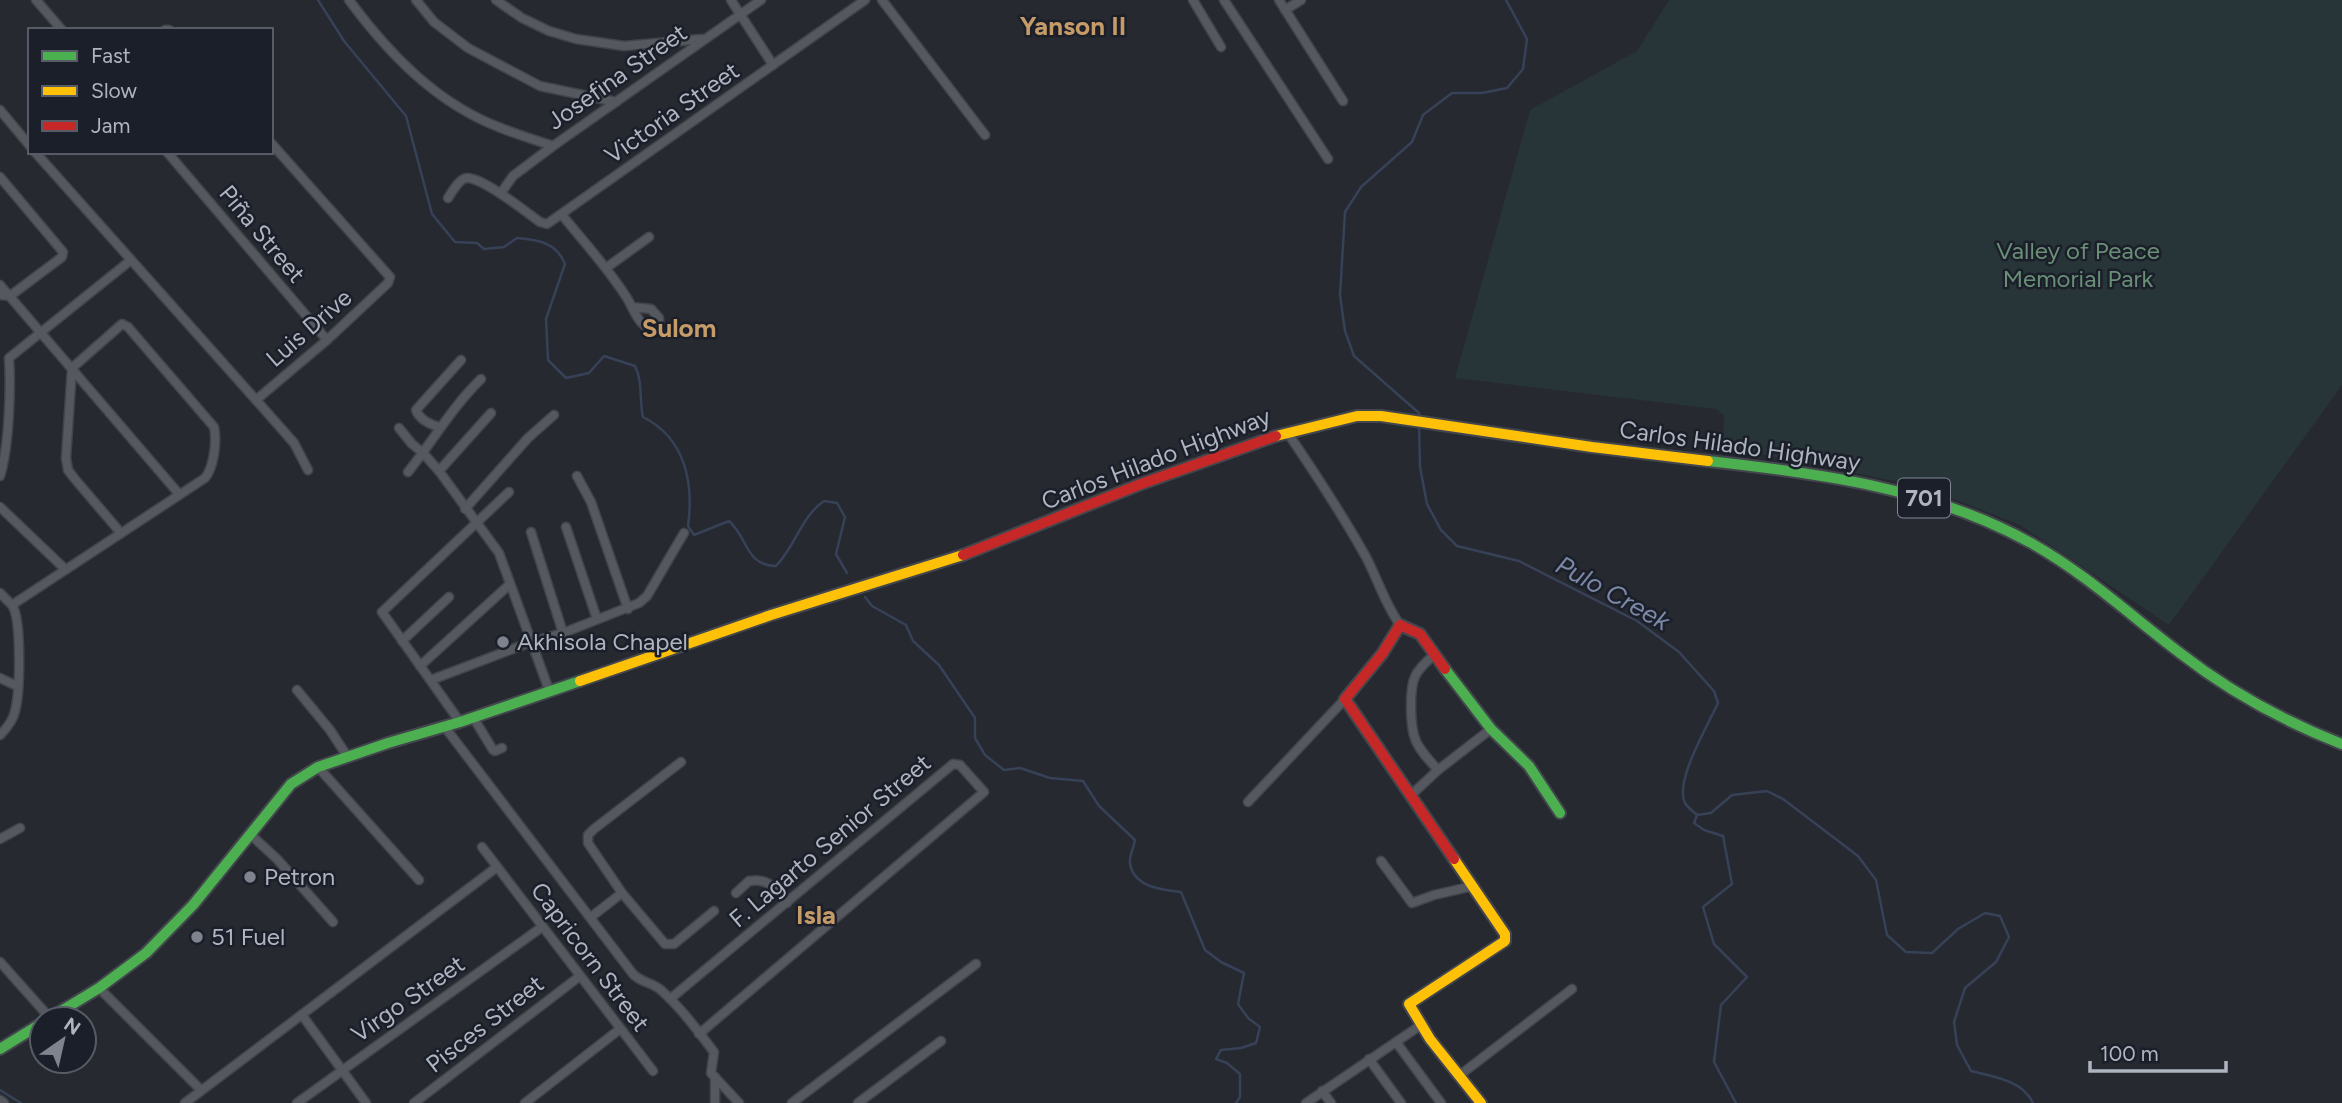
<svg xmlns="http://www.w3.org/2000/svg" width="2342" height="1103" font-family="Figtree,sans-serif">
  <rect width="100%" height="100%" fill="#262930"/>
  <path fill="#283538" d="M1669,0h673v385l-173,240 -149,-100 -97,-38 -200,-41 1,-31 -8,-6 -261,-31 75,-268 107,-59z"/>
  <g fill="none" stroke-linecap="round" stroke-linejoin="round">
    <g stroke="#374157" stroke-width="2.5">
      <path d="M318,0l26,41 62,75 26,98 23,28 22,1 7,6 20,-2 13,-9c21,2 39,4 48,26l-19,55 2,41 18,18 23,-5 15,-17 31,10c8,16 4,34 8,51 42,21 51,65 45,109l6,9 35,-14c20,18 16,44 47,45 20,-21 25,-49 48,-65l13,2 8,14 -9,37 11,19"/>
      <path d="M1419,418v-5l-65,-57 -9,-25 -5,-36 5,-83 16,-25 51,-45 11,-27 29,-22h30l25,-5 16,-19 4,-30 -21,-39"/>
      <path d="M1419,424l1,43 7,37 14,26 16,16 62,15 118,60 42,31 35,39 4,12c-10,22 -44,79 -33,100 3,5 9,9 12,12l14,-2 21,-18 35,-4 16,8 75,57 18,24 11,55 19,17 26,1 26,-24 27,-16 15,3 9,21 -13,25 -31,26 -11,34 3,23 14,26c23,6 51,9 62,32"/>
      <path d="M865,597l7,9 34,19 7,16 26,24 36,53v20l10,17 19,15 16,-2 30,10 33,3 16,25 36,34c-1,7 -6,16 -5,23 3,24 32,27 51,29l24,58 16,12 23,11 -6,31 10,14 12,9 -4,16 -15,5 -20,2 -5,9 11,4 13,11v23l-4,6"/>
      <path d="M1697,815l-3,8 10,7 19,6 9,48 -29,23 11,37 33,33 -26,28 -7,57 22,41"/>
      <path d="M0,1090l21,13"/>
    </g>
    <g stroke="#414449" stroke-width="11">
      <g id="street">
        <path d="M36,0l26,30"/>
        <path d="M349,0c40,54 88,104 152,128 17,7 35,12 52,18"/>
        <path d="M416,0l18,22 34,26 72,38 76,16"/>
        <path d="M496,0l26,18 27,13 27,8 48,7 78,-7"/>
        <path d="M731,0l42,65"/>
        <path d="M882,0l103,135"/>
        <path d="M1193,0l28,47"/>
        <path d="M1224,0l104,159"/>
        <path d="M1279,0l64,101"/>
        <path d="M1285,10l16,-10"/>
        <path d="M165,30h4"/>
        <path d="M0,110l30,36"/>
        <path d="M35,152l221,248 71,-60 61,-57 2,-6 -119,-134"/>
        <path d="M167,152l160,188"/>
        <path d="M0,177l63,75 -1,5 -52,39 -10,-1"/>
        <path d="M501,193l12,-17 40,-30 208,-146"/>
        <path d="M448,198c4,-6 12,-20 19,-20 17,0 59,34 73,44l7,2 318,-224"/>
        <path d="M562,215c22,27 46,53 65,83 7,12 13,31 28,32l4,-5v-7l-8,-9 -19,-2"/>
        <path d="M606,268l43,-31"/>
        <path d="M0,285l179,209"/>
        <path d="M256,400l38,43 14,27"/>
        <path d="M439,427c-10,-3 -20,-8 -23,-17l45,-50"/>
        <path d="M399,428l13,16 11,9 16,18 60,82 50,137"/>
        <path d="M1287,432c28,41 55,82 79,125 12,23 19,47 34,68"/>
        <path d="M439,471l52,-58"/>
        <path d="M408,472c25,-31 44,-65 73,-93"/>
        <path d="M0,476c9,-29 11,-87 9,-118l122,-98"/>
        <path d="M577,476l14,26 37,107"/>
        <path d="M0,507l65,62"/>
        <path d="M465,509l63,-71 26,-23"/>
        <path d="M566,527l31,92"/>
        <path d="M531,532l32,101"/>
        <path d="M0,593l12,12"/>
        <path d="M402,641l47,-44"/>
        <path d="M1435,654c-21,18 -24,24 -24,52 0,34 5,40 27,64"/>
        <path d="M420,666l90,-82"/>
        <path d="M0,678l17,8"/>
        <path d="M431,680l100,-38 32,-9 76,-30 8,-7 37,-63"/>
        <path d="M297,690l33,40 17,26"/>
        <path d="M473,717l20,33 2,1 7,-3"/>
        <path d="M460,722l-78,-110 127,-120"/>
        <path d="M444,726l189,248c8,9 20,8 29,17 20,18 36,40 52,61l-3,21 28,30"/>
        <path d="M0,735c7,-7 13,-14 15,-24 5,-18 7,-91 -3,-106l193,-127c9,-11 12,-37 9,-51l-86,-100 -6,-3 -50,44 -6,90 2,12 6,8 46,54"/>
        <path d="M681,762l-87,67 -6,6v8l34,50 43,51h9l40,-33"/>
        <path d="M318,767l101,113"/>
        <path d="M1410,796l28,-26 53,-41"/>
        <path d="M1248,802l97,-103"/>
        <path d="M250,834l27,25 56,63"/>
        <path d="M0,839l20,-11"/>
        <path d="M482,847l171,224"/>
        <path d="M1381,861l31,42 22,-8 39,-9"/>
        <path d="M736,893l13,-12c20,-3 26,7 38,22"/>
        <path d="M591,917l31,-24"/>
        <path d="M0,962l50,56"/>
        <path d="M99,988l102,102"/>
        <path d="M670,999l283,-235 7,1 24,27 -285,242"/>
        <path d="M302,1015l64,88"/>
        <path d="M1396,1042l45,61"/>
        <path d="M1369,1059l32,44"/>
        <path d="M1460,1075l112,-86"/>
        <path d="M715,1077v26"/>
        <path d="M1322,1091l9,12"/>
        <path d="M0,1100l4,3"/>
        <path d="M185,1103l312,-236"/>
        <path d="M297,1103l245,-176"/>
        <path d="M414,1103l166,-127"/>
        <path d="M525,1103l95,-74"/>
        <path d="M792,1103l184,-139"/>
        <path d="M858,1103l83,-62"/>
        <path d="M1306,1103l115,-78"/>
      </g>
    </g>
    <g stroke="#43464d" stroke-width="14">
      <g id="fast">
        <path d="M1708,461c110,12 224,27 323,82 54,30 100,73 149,110 50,39 103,68 162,91"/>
        <path d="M1445,669l46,60 38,37 31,47"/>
        <path d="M48,1019l51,-31 47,-35 47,-48 98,-121 27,-17 70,-24 72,-21 120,-41"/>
        <path d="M0,1049l42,-26"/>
      </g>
    </g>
    <g stroke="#43464d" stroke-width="14">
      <g id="slow">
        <path d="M1276,436l81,-20h24l211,31 116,14"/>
        <path d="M580,681l191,-66 192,-60"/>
        <path d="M1454,859l51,75v7l-96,63 21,35 51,64"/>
      </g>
    </g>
    <g stroke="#43464d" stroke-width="14">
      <g id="jam">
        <path d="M963,555l178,-71 135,-48"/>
        <path d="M1445,669l-25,-35 -20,-9 -18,29 -37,45 109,160"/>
      </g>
    </g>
    <use href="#street" stroke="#55585f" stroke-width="8"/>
    <use href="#fast" stroke="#4caf50" stroke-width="10"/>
    <use href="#slow" stroke="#ffc107" stroke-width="10"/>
    <use href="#jam" stroke="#c62828" stroke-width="10"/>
  </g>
  <g fill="#7f838e" stroke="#1b1f29" stroke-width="2.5">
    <circle cx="503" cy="642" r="7"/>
    <circle cx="250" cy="877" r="7"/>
    <circle cx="197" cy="937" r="7"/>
  </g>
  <g text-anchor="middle" stroke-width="5" stroke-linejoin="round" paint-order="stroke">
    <rect fill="#1b1f29" stroke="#838793" stroke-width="2" x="1898" y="478.5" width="52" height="39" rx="5"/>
    <g font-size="23" font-weight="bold" fill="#afb4c1">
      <text x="1924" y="506">701</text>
    </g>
    <g font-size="24" fill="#afb4c1" stroke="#1b1f29">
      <text transform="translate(617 77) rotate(-35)" y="8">Josefina Street</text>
      <text transform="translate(672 113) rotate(-35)" y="8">Victoria Street</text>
      <text transform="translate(262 234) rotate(50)" y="8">Piña Street</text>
      <text transform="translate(309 328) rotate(-41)" y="8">Luis Drive</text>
      <text transform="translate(1740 446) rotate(8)" y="8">Carlos Hilado Highway</text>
      <text transform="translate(1156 459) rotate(-21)" y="8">Carlos Hilado Highway</text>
      <text transform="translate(830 841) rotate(-40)" y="8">F. Lagarto Senior Street</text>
      <text transform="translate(590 957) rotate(53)" y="8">Capricorn Street</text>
      <text transform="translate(408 999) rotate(-35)" y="8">Virgo Street</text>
      <text transform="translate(485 1024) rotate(-38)" y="8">Pisces Street</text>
    </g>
    <g font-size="24" fill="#6a8f77" stroke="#1b1f29">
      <text x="2078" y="259">Valley of Peace<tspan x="2078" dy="28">Memorial Park</tspan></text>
    </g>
    <g font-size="24" fill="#afb4c1" stroke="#1b1f29" text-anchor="start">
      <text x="517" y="650">Akhisola Chapel</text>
      <text x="264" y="885">Petron</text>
      <text x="211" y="945">51 Fuel</text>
    </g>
    <g font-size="26" font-weight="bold" fill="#c59b67" stroke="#1b1f29">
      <text x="1073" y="35">Yanson II</text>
      <text x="679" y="337">Sulom</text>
      <text x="816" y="924">Isla</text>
    </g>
    <g font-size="26" font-style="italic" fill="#7b88a6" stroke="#1b1f29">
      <text transform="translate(1613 593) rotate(29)" y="9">Pulo Creek</text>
    </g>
  </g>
  <rect x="28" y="28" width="245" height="126" fill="#1b1f29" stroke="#565b66" stroke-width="2"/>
  <rect x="42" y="51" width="35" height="10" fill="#4caf50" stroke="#565b66" stroke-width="2"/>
  <text x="91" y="63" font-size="21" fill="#afb4c1">Fast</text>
  <rect x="42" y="86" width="35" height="10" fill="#ffc107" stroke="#565b66" stroke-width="2"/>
  <text x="91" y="98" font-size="21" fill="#afb4c1">Slow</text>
  <rect x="42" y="121" width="35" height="10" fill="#c62828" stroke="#565b66" stroke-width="2"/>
  <text x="91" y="133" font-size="21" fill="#afb4c1">Jam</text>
  <g transform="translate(63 1040) rotate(34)"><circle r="33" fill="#1b1f29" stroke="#565b66" stroke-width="2"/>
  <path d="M0-5L12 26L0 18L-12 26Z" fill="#7f838e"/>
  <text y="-10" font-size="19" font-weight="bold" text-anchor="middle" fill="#afb4c1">N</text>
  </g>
  <path d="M2090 1061v10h136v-10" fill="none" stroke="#afb4c1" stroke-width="3.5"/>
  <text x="2100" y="1061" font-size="21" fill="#afb4c1" stroke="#1b1f29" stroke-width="5" paint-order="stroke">100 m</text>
</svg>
